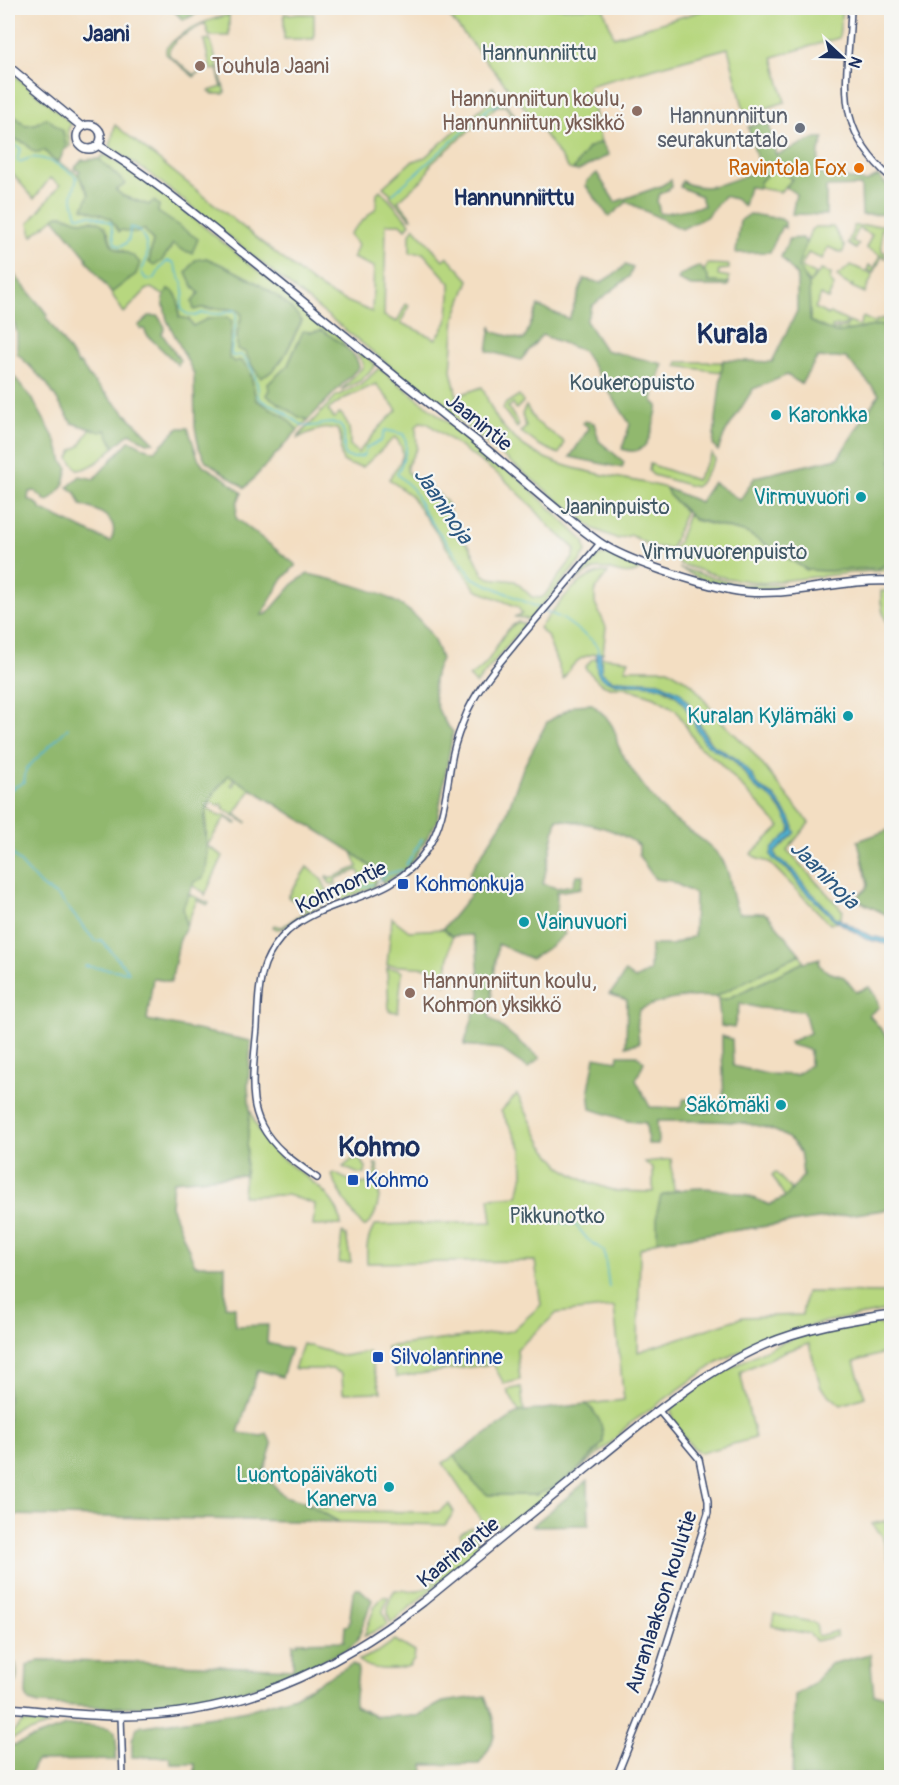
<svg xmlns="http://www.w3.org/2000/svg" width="899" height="1785" font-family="Pangolin,sans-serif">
  <rect width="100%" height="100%" fill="#f6f6f2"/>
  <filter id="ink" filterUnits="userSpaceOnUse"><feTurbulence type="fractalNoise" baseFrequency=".0167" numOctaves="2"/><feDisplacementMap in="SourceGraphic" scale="12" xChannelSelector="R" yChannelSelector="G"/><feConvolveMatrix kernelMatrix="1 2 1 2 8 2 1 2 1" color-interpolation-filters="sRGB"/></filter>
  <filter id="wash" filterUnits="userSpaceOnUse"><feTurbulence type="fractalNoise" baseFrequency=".008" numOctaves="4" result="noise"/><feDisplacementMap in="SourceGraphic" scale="24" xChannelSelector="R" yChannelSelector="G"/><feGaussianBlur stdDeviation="1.35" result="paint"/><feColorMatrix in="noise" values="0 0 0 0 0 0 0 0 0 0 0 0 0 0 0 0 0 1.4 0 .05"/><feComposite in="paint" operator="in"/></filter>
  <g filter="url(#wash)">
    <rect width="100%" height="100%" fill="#f3dec2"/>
    <g fill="#b7d77f" stroke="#69836e" stroke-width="1.5" fill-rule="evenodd">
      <path d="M446,8h157l11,29 97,-29h131l-3,30 -66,19 12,45 -40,13 -17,-67 -140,38 13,56 -13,6 -15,22 -4,-1 -36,-51 -85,-103z"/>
      <rect x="284" y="14" width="30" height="25"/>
      <path d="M229,15v21h-20l-4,-13 -28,16 -8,11v5l25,20 5,-3 -5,5 -28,-23v-6c17,-18 39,-28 63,-33z"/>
      <path d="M210,39l15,53 -1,2h-11l-4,-3 13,-4 -5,-18 -5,1 -2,-4 -6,-26z"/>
      <path d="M8,70l51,42 12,12 -3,6 2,16 -6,4 2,-4 -3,-15 -16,-12 -12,5 -10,1 -17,-15z"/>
      <path d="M493,87l9,15 5,3 16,20 -4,4v-6l-14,-17h-8l-66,58 -6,13 -27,24 14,17h-2l-20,-22 1,-2 -8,-7 1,-1 27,-24 14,-5 67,-58 2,-4 -3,-7z"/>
      <path d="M115,125l198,158 19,12 40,17 2,-45 -21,-9 5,-13 -9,-11 27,-26 1,-15 3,-3 30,33 -4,6 -5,-5h-15l-2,92 13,6 9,-18 3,1 -8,18 35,16 11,-17 3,-26v-13l-27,-30h-13v-19l4,-7 29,33 4,-4 22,24 -14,37 -4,54 6,25 25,-9c6,12 10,27 19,37 40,51 108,48 165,64l3,7 16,17 -14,37 -21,-3 -19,-11 -13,4 -24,-10 -441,-353 -43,-29z"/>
      <path d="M8,137l36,13 8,9 26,15 11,21 -6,13 27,10 12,12 14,3 8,-4 9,12 -4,21 19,-9 5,-9 9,6 -14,-30 -11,-8 2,-7 -5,-4 -5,4 -26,-9 -7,-6 9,-7 -26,-24 5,-4 35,19 203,165 5,10 -25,-19 -24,11 -10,24 -20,19 31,33 9,3 -10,10 -14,-14 -28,-16 -5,-26 -22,-15v-17l-22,-23 -14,8 -14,-10v-11l-11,-17 -3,7 -14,-8 -5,2 -22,23 -13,-20 25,-19 -13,-24c-17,-2 -9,-11 -17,-21 -3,-3 -9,-6 -12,-9l-17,1 -12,-6h-7l-26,21 -3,-13 31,-38 -10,-7 -16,21 -26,-31zM206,258c31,13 76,35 96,63 -12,21 -14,38 -35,54l-13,-6 -9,-17 -8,-3v-16l5,-18 -5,-6h-32l-13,-7 7,-9z"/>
      <path d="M769,172h8l12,4 2,5 -11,11 -21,-4 1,-6z"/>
      <path d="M885,225v4h-4l1,23h3v6l-3,-2 -8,17 -7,-3 2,-5 5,4 6,-14 -14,-7 6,-13 -13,-7 -7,14 7,2 -3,5 -8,-5 6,-18z"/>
      <path d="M815,227h18l12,20 -3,6 -14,-6 -6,12 -14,-6 -7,14 14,7 -5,9 -11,-13 -1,-5 13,-35z"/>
      <path d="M708,264l21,1v4l-10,1 -1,5 11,2v6l-21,-1v-5l-4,-6z"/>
      <path d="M851,265l22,10 -8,18 -13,-6 1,-3 -2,2 -9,-5 -5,-5z"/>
      <path d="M821,270l10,4 -1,6 4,6 -6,13 -7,-4 -6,13 13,7 2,-2 17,8 -2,4 -13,2 1,3 13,-3 3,-5 10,4 4,-9 12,6 2,-3 3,1 1,-3 4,2 6,-1v4l-56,10 -25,-12 -1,-37z"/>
      <path d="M358,350l18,15 -16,16 -19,9 22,-23v-4l-8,-12z"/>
      <path d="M678,362h44l1,6 -2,4 -44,-6z"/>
      <path d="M379,368l142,112 63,61 2,11 -5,8 -52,60 -5,-2 -10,-1 8,-3 -4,-7 -42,-17 -65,-94 -22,-17c11,-17 21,-24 6,-42l-32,30 -13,-2 -7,-4c-6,-11 2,-23 -6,-32 -13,-4 -30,4 -41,10l40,-43 26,-12zM376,384l21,26 -18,18 -21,25 -8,-8c0,-14 0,-22 -10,-32l-6,5 -6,-8 15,-11zM420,422l7,1 76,55 28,27 19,22 24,21 1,3 -2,7 -29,38 -4,2 -8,-1 -17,-16 -26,-3 -6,-4 -13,-27 -15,-16 -9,-30 -18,-16 -17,-9 -4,-5v-5l10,-18 -1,-21z"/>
      <path d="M519,395l4,7 -7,7 -3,-5 -5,3 11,18 -2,3 -14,-19 2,-5z"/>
      <path d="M526,406l9,15 28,20 1,3 -5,10 -20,-9 -18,-13 5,-5 -4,-13z"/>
      <path d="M90,429l18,2 6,16c-11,11 -21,21 -36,23l-9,-12 4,-8 7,-4z"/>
      <path d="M712,454l3,5 -16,25 -4,3 -42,-12 -4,-4 1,-7 46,16z"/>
      <path d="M688,514l6,6 53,13 60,37 20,1 53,-3 11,-7v9l-33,2 -95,11 -37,-5 -46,-14 -7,-13 6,-11z"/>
      <path d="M610,554l30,12 -2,5c-15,8 -28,-6 -43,-2 -9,3 -18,11 -25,16l28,-29z"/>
      <path d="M680,568l55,16 47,1 1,4c-28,2 -55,-1 -81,-10 -8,-3 -15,-7 -22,-10z"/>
      <path d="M602,572l6,1 -12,15 -1,7v8l11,24 -3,26c-21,1 -29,8 -40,26l-16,-43 -8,-8c17,-20 35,-50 63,-56z"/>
      <path d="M881,591h10v48l-3,-1 3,-7c-8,-13 -11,-25 -10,-40z"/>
      <path d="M518,622l7,2 -49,60 -7,-8c27,-12 26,-41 49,-54z"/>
      <path d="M597,657l2,18 16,9 27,-1 19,4 17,10 8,8 18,36 30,20 24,29 13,7 17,22 3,9 -2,7 -17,14 -1,6 22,20 7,11 38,36 -8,2 -61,-62 -11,-3 -7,-5 29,-27 -62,-66 -20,-15 -22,-36 -21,-13 -31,-10h-14l-10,-4 -15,-15 6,-8z"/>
      <path d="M601,657l28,3 -4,9h43l24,15 27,35 31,30 59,74 -22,27 56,61 -3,8 -5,-2 -31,-32 -9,-13 -19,-15 -1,-5 17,-16 2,-9 -19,-30 -16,-10 -24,-29 -24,-14 -24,-43 -7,-8 -21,-11 -47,-2 -11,-8z"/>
      <path d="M229,774l5,4 -3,7 2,1 3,-7 15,10 -16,25 12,8 -1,1 -24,-15 2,-2 -3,-2 -2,2 -8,-4 -3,7 11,7 6,-1 12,8 -1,1 -11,-7 -18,29 16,10 -18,39 -1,-3 -12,-6 2,-4 13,-14 -1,-59 4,-10z"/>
      <path d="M352,852l25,20 -3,15 -30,12 -8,-2 -3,-6 1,-3 3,-1 2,4 24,-9 -5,-12 -23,9 1,5h-6l-4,-6 1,-2 2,3 29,-12z"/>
      <path d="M307,867l15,13 9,19 -2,3 -18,8 -27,18 -7,1 -4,-2 1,-2 8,2 25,-17 -19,-13z"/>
      <path d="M188,894l21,9 -1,2 -11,-5 -11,26 -3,-19z"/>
      <path d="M392,918l17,13 34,-2 9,7 -7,48 -14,-9v-7l-44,-3z"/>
      <path d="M800,954l4,8 -77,37h-9v-4z"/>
      <path d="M387,968l11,1 4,3 -4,40 -9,-1z"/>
      <path d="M517,1094l26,51 19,23 21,12 32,11 38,1v-23l-8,-7 26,-3 3,31c34,-2 64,-2 95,15l16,-8 -13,-22 3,-3 17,18 5,32 -140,19 -17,8 -2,103 105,-35 59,-2 4,-23 85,1v17l-71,13 -57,17 -45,22 -90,63 -19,20 -89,74 -16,7h-19l-42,-63 11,-7 21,28 13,11h48l41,-24 22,-22 -5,-38 -8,-7 38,-4 -10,-93 -57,6 -40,36 3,31 -16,4 -11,-20 -96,13 -11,-30 126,-16 29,-26 -6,-44 -168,2c-1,-15 0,-25 8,-38l117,-3 -3,-24 29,-2 5,-22 -1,-25 -21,-38z"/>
      <path d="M250,1109c5,16 12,29 23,41 19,21 67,42 68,75l-28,1 2,-22 -28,-9 -44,1z"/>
      <path d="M354,1158l6,2 6,7 -1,7h-6l-16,-7z"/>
      <path d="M374,1164h3c4,18 5,52 -13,63 -7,-6 -31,-44 -32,-53l2,-1c13,6 27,17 40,6l2,-10z"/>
      <path d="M342,1233l4,2 5,28h-12z"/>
      <path d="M865,1322l18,3 8,-1v27l-37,11 11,35 -24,8 -20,-17 -12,-44 -23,7 -46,21 15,66 -54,15c-12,-5 -30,-32 -30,-45 11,-7 20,-15 30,-22 50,-32 104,-59 164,-64z"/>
      <path d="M303,1344l41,12 24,-5 13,41 -38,1 -1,-19 -10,-5h-38z"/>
      <path d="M521,1387l3,24 -5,1 -12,-22z"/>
      <path d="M302,1501l34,10 102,1 11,-8 5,8 -9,13 -106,-3z"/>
      <path d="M885,1521l5,19h1v21h-2l-7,-26 -10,-11z"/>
      <path d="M471,1527l7,15 -2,10 -85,71c-6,-11 -3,-24 4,-33 36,2 39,-1 50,-35l20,-10 -5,-11z"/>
      <path d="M383,1596l5,1 -5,14 5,14 -24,11 11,-30z"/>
      <path d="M774,1614l42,9 2,13 19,-5v5l-21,5 -7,-7 -37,-8z"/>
      <path d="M395,1640l20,12 -1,8 -5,6c-15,5 -36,5 -49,-4l-1,-2 19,-8z"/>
      <path d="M23,1722l27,3 -40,14 -2,-2z"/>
    </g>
    <g fill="#91b86e" stroke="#567466" stroke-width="1.5">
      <path d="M171,8h38l-26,12z"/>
      <path d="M8,110l17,15 10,-1 12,-6 16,13 3,15 -7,16 -7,-3 -8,-9 -5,3 -7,-2 -7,-8 -17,-6z"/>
      <path d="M768,121l8,34 40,-17h8l-5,13 -1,22 48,9 12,-6 13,13v25l-29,1 -1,-29 -35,1v28l-34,-1 4,-20 -10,-7 6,-8c-5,-7 -16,-7 -23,-7l-9,10 -1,6 -10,-1 -5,19 -9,-7 -11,-3 -18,21 -24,12 -55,-27 -18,15 -23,-31 1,-5 10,-8 18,29 46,-16 10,-6 1,7 -12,7 -3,6 3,14 44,-8 -3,-10 -21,-9 2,-6c24,15 54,-3 78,-11l-12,-43z"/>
      <path d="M601,142l8,13 -31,16 -5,-1 15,-22z"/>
      <path d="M99,159l27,25 -10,6 7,6 26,9 4,-4 6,4 -1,7 40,27 -6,14 -10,-3 -9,-6 -12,18 -7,3 -5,-3 4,-21 -9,-12 -8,4 -14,-3 -3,2 -9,-14 -27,-10 6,-14 -11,-20 2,-3 -6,-2 8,-9z"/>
      <path d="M750,214l31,5 4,3v6l-3,-2 -12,26 -34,1 4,-32z"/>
      <path d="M58,215c7,0 11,3 18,5 11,3 22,-4 30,9 4,6 2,16 11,20 11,5 14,3 23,14l-4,11 -25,19 -25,-34 1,-1 -33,-40z"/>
      <path d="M802,238l4,4 -8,25 11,17 1,37 25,12 56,-10 1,238 -12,7 -53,3 -20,-1 -60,-37 -53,-14 -25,-24 -3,-7 34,14 13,-20 27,18 15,-23 83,-19 41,-64 -33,-36h-29l-16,26 -14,-9 -34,14 -29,46 -6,16 -5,-6 10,-85 49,2 25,-51v-35l-16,-19 8,-18z"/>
      <path d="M206,258c31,13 76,35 96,63 -13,21 -16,45 -41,57l-7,-9 -9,-17 -8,-3v-16l5,-18 -5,-6 -36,-1 -7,2 -2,-8 7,-9 -5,-5 -8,-15 9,-13z"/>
      <path d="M625,265l8,3 -4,9 -37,29 -6,15 19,29 58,14 -11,36 6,6c-6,21 -7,54 -36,43l8,-25 -47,-73 -41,-16 -21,25 -34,-9 4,-25 2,6 31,8 14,-34 31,13 15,-40 17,4c6,-6 17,-9 24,-18z"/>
      <path d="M700,266l8,11v5l21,1 -1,3h-37l-13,-6 2,-5z"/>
      <path d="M8,267l40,48 -2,2 32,47 2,-1 10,15 64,64 -7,1 -17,-10 -16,14 -8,-17 -5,2 -29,-9 -25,-39 -30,-31v-19l-9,-38z"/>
      <path d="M168,289c12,2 11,18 11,28l10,2 4,7 14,-7 21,-2 4,4 -3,37 6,4 4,-2c15,8 13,26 17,40l28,16 14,14 -53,58 -39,-27 -7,-13 -4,-21 -1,-53 -27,-54 -4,-20z"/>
      <path d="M149,316h9l7,11 -3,7 18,26 -2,5 -31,-30 -3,-6h-3l-3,-3z"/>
      <path d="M322,330c12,9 35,21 37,37l-51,53 -9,-3 -33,-22 3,-5 -1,-6 20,-19 15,-34 8,1z"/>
      <path d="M8,366l4,8 21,26 24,43 6,19 5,6 -5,19 -15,14 -3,-1 -10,-9 -6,1 -1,7 11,6 1,4 70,33c13,-23 -12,-32 -29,-37l-5,-12 -8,-6 12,-11 14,3 35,-38c9,1 14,9 26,10l23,-23h10l10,30 6,8 20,12 18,15 -5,10 -1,15 60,47 -15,16 -19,34 5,-1 28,-32 13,-8c55,13 116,23 133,85 -14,26 -7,53 12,73l-16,89 -22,37 -7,9 -24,17 -8,-13 -24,-19 -123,-77c-8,9 -18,20 -22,31 -7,22 6,49 -4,72l-9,4 -11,25 3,19 -7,16 -8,40 -18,-4 -6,42 104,21 -3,46 2,22 -5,66 -72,6 -2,25 24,59h30v41l10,1v19l33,-1 -1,18 24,6 -9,28 -24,-7 -20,63 24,3 5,-3 5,12 -9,29 21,22 18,5 37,21 -331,-7z"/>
      <path d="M584,421l10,2 5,18 25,21 -2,6 -52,-11 19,-29 -6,-5z"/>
      <path d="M592,704c9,8 19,16 23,28 2,4 1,9 3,13 8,19 34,54 48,68 19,18 42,26 57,48 10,16 6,35 16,52h25l4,2 32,39 -82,41v2c-27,-2 -55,2 -79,13l-2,11 2,22 -13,3 1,-46 -18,-6 8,-8 8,-14 10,7 15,-8 1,-26h21l22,-9 1,-42 -24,-13 -16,-2 -16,-23v-11c-29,-19 -48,-21 -82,-26l-14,65 14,4 16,-3 3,-10h8l-3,13 -24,4 -1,30 9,12 -14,12 -20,13 -33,-15 -9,73 51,41 -12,10 -28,-19 -36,-4 16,-51 -3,-43 -5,-16 -20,1 -9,-7 27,-33v-24l35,-54 18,-50 24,-46 28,-17z"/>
      <path d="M891,829l1,86 -3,1 -34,-17 11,-10 2,-5 -10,-43z"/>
      <path d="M820,958l-1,7 9,7 16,5 12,15 13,-5 7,10 3,10 -10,8 22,26v168l-234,32v-30l4,-15c34,-15 76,-7 108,9l17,-8 17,-21c-1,-6 -1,-16 -3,-23 -16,-40 -107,-31 -143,-32l1,23h-10l-2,-21 -18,-2 -37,-12 -2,-20 6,-32 22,4 1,-6h18l8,7 -8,18 14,27 30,1 4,-9 7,1 2,12h29c4,-25 -1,-50 0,-76l10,3 1,27 34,8 29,1 14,-10v-15l-19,-5 -1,-3 20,-9 -6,-22 -45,-3 -19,-5 -6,25 -13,-2 -3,-27h9l77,-37z"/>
      <path d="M586,1404c13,11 18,22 17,39l-26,28 -22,16 -19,8h-48l-13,-11 -21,-28 65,-44z"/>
      <path d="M588,1480l1,45 -57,1z"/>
      <path d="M356,1589h4l12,11 -15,41 -9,8 -75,34 -34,9 -104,15h-36l-60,-3 -10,-3 -3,-6 1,-29 4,-3 8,-2 89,1 165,7v-25h5v-2l46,-1 1,-15 4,-1 4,-32z"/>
      <path d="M870,1654l4,41 17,1v81l-99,1 3,-83 17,-10 18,-21z"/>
      <path d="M8,1660l5,1 3,3c2,12 2,20 -8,29z"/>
      <path d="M352,1664l5,3 1,4 -4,35 21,10h42l26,-14 42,-6c12,31 15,40 -6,68l-56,1 2,13 -230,-1v-13h-24l-1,-7h-38v-17l5,-13 77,-11 38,-7 43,-13z"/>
      <path d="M81,1725l29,3 5,4 2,18 -2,10 -79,1 -7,16h-21v-33l6,1 52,-19z"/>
    </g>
    <path fill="#55b7d3" stroke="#387398" stroke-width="1.5" d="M597,653h4v19l11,8 47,2 21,10 7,9 20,38 4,5 24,14 16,16 8,13 16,10 15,21 5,14 -3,4 -17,16 1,5 19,15 9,13 31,32 35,19 21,4v5l-25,-6 -32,-20 -34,-33 -9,-14 -17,-12 -3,-5 1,-6 19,-18c-1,-10 -12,-27 -21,-34 -5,-4 -11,-5 -15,-10 -7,-9 -13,-20 -23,-28 -9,-6 -20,-9 -27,-17 -14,-18 -16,-40 -36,-52 -20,-11 -58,0 -70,-15 -4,-5 -2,-16 -2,-22z"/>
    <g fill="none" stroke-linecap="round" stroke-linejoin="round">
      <g stroke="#55b7d3" stroke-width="1.5">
        <path d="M8,141l13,8 -4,10 2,3c7,-2 12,-6 19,-4 12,1 31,12 39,20l-5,18 5,20 15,-1 19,8 4,21 5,2c11,-3 9,-9 10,-19 19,4 21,31 11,44l4,7 5,2 5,-2 5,-9 7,-8 6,1c2,5 11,23 11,28 0,13 -11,22 11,26l7,-3 19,1 14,-4 2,4 -6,38 1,4 9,-1c11,10 18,27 17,42 6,7 12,6 20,11 10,5 16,15 28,18 10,2 29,-9 36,2 5,7 0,19 3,28l7,2 11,-2 4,-9 14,-6 4,-11 18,4c8,12 -1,29 -6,40l16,15 11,23 49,66 90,41 29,21 6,8v7"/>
        <path d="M393,194l97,-87 9,-3"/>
        <path d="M8,796l3,-7 13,-7 2,-13 42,-41"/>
        <path d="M8,849l32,36 20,13 35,43 6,-1 28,32"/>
        <path d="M406,865l16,-26"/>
        <path d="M377,882l10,-8 15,-4"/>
        <path d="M344,892l29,-8"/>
        <path d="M85,966l43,6"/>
        <path d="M516,1207l25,12 35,6 12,15 16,11 5,36"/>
      </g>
    </g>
  </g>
  <g filter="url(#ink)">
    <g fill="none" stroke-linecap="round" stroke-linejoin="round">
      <g stroke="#3b496d" stroke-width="8">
        <g id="minor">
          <path d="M851,8c-2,73 -22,115 41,171"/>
          <path d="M317,1178c-21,-15 -43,-29 -55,-52 -4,-8 -7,-17 -8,-26 -3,-24 1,-49 3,-73 1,-20 1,-43 8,-63 5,-12 13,-24 23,-33 43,-37 103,-27 139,-82 19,-29 19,-63 26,-96 3,-14 9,-29 15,-43 13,-27 34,-50 53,-73 26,-31 53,-62 79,-94"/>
          <path d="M121,1716l2,62"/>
          <path d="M616,1778l38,-94 54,-171v-12l-9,-42 -40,-48"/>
        </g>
      </g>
      <g stroke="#3b496d" stroke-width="10">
        <g id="major">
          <path d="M8,66l74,61"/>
          <circle cx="89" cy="137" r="12"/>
          <path d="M98,145c56,34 105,76 155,116 74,60 147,120 221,178 42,34 81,72 125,103 27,19 99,41 133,48 53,10 106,-12 160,-9"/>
          <path d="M8,1708c37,3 76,8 113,8 117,0 211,-44 302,-114 56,-46 113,-92 169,-138 54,-44 108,-91 172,-119 40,-17 84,-25 128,-31"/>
        </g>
      </g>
      <use href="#minor" stroke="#fff" stroke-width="5"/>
      <use href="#major" stroke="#fff" stroke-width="7"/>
    </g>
  </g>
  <g fill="#8d6e63" stroke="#f6f6f2" stroke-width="2">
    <circle cx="200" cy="66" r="6"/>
    <circle cx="637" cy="111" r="6"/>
    <circle cx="410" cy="993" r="6"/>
  </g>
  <circle fill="#6b7280" stroke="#f6f6f2" stroke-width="2" cx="800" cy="128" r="6"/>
  <circle fill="#e8710a" stroke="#f6f6f2" stroke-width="2" cx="859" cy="168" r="6"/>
  <g fill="#0f9aa8" stroke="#f6f6f2" stroke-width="2">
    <circle cx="776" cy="415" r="6"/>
    <circle cx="861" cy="497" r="6"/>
    <circle cx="848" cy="716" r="6"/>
    <circle cx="524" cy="922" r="6"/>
    <circle cx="781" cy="1105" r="6"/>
    <circle cx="389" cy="1487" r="6"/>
  </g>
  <g fill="#1a4fb4" stroke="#f6f6f2" stroke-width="2">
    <rect x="397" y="878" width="12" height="12" rx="3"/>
    <rect x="347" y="1174" width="12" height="12" rx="3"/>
    <rect x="372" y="1351" width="12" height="12" rx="3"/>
  </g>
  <g text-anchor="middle" stroke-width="4.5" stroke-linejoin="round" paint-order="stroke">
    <g font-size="21" fill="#425966" stroke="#f6f6f2">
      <text x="539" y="60">Hannunniittu</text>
      <text x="632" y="390">Koukeropuisto</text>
      <text x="615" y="514">Jaaninpuisto</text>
      <text x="724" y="559">Virmuvuorenpuisto</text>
      <text x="557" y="1223">Pikkunotko</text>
    </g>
    <g font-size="21" fill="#785e54" stroke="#f6f6f2" text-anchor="start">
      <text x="212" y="73">Touhula Jaani</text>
      <text x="625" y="106" text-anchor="end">Hannunniitun koulu,<tspan x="625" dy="24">Hannunniitun yksikkö</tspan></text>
      <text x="422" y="988">Hannunniitun koulu,<tspan x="422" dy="24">Kohmon yksikkö</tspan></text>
    </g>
    <g font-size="21" fill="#5b616d" stroke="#f6f6f2" text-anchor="end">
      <text x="788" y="123">Hannunniitun<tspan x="788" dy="24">seurakuntatalo</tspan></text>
    </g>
    <g font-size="21" fill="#c56008" stroke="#f6f6f2" text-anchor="end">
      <text x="847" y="175">Ravintola Fox</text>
    </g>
    <g font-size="21" fill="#0d838f" stroke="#f6f6f2" text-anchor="end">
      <text x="788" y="422" text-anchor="start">Karonkka</text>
      <text x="849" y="504">Virmuvuori</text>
      <text x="836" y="723">Kuralan Kylämäki</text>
      <text x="536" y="929" text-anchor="start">Vainuvuori</text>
      <text x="769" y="1112">Säkömäki</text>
      <text x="377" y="1482">Luontopäiväkoti<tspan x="377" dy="24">Kanerva</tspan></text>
    </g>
    <g font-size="21" fill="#1b2f5e" stroke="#f6f6f2">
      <text transform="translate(479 422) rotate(39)" y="7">Jaanintie</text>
      <text transform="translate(341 887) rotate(-25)" y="7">Kohmontie</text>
      <text transform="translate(458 1552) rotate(-39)" y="7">Kaarinantie</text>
      <text transform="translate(661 1602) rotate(-72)" y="7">Auranlaakson koulutie</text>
    </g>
    <g font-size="21" fill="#164399" stroke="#f6f6f2" text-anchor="start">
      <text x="415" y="891">Kohmonkuja</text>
      <text x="365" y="1187">Kohmo</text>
      <text x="390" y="1364">Silvolanrinne</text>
    </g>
    <g font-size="22" font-weight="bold" fill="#1b2f5e" stroke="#f6f6f2">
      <text x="106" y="41">Jaani</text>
      <text x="514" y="205">Hannunniittu</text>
    </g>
    <g font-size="22" font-style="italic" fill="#2c5881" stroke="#f6f6f2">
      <text transform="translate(444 505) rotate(56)" y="8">Jaaninoja</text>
      <text transform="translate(825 874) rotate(45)" y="8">Jaaninoja</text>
    </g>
    <g font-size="27" font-weight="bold" fill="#1b2f5e" stroke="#f6f6f2">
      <text x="732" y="343">Kurala</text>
      <text x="379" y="1156">Kohmo</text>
    </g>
  </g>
  <rect width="899" height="1785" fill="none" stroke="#f6f6f2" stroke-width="30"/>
  <g transform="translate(842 57) rotate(112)" stroke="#f6f6f2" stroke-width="4.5" paint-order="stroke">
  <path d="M0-4.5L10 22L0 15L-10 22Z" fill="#1b2f5e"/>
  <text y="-9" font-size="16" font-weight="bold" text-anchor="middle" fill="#1b2f5e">N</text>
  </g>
</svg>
